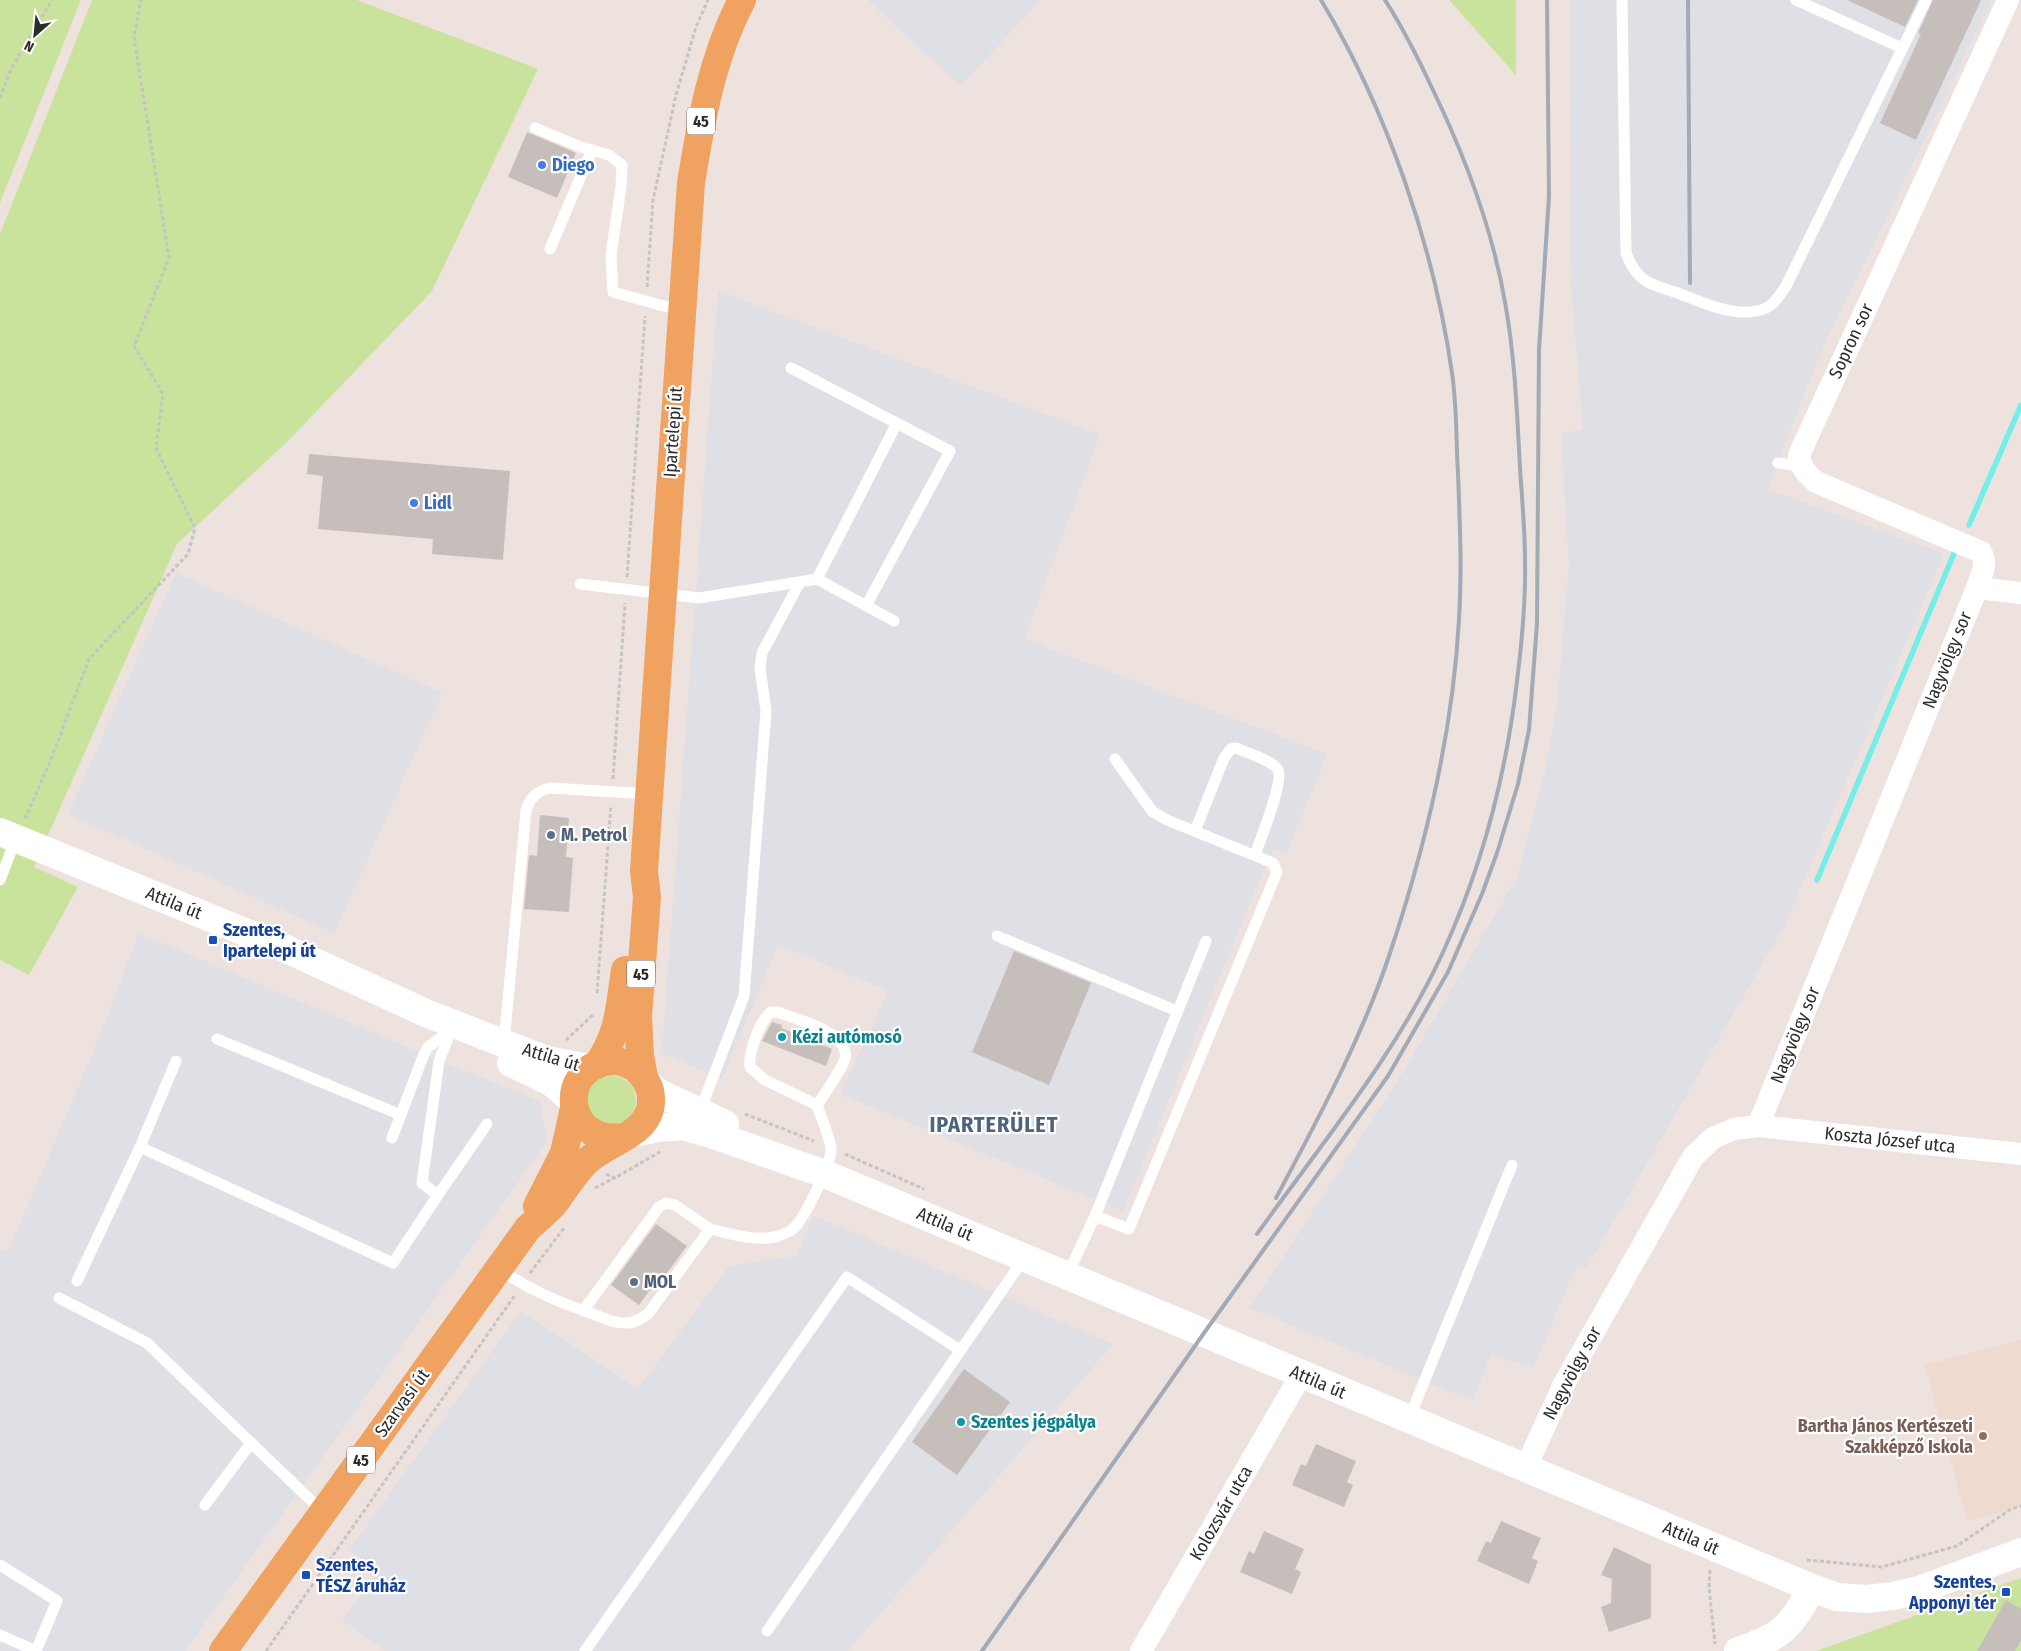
<svg xmlns="http://www.w3.org/2000/svg" width="2021" height="1651" font-family="'Fira Sans Condensed',sans-serif">
  <rect width="100%" height="100%" fill="#ede2de"/>
  <g fill="#dfdfe6">
    <path d="M868,0h173l-81,86z"/>
    <path d="M1570,0h422l-172,354 -53,135 177,65 -160,372 -198,343 -10,-3 -43,102 -42,-14 -18,47 -223,-93 151,-232 117,-201 27,-103 12,-68 12,-139 -8,-132 22,-3 -12,-144z"/>
    <path d="M718,291l382,144 -76,204 303,115 -41,99 -12,-4 -24,53 -127,309 -283,-117 49,-103 -111,-46 -56,134 -60,-26z"/>
    <path d="M176,573l266,120 -108,240 -266,-119z"/>
    <path d="M139,933l296,126 105,42 7,40 -362,510h-185v-402l8,3 94,-221z"/>
    <path d="M814,1216l299,128 -265,307h-462l-44,-31 36,-48 -29,-22 172,-239 117,78 91,-123 67,-10z"/>
  </g>
  <path fill="#eedace" d="M2021,1340v167l-54,14 -42,-156z"/>
  <g fill="#cae39c">
    <path d="M0,0h81l-81,203z"/>
    <path d="M92,0h265l181,69 -106,222 -145,151 -110,102 -143,323 44,20 -49,88 -29,-15v-726z"/>
    <path d="M1449,0h67v75z"/>
    <path d="M612,1075c42,9 20,56 -1,52 -7,-2 -15,-8 -21,-11l-4,-24 10,-12z"/>
    <path d="M2021,1578v73h-205z"/>
  </g>
  <g fill="none" stroke-linecap="round" stroke-linejoin="round">
    <g stroke="#73eee8" stroke-width="5.5">
      <path d="M1969,525l52,-120"/>
      <path d="M1817,880l138,-329"/>
    </g>
  </g>
  <g fill="#c6beba">
    <path d="M1847,0h71l-13,27z"/>
    <path d="M1933,0h48l-65,140 -36,-17 41,-89 -3,-1z"/>
    <path d="M527,132l49,21 -19,45 -49,-21z"/>
    <path d="M309,454l201,17 -7,89 -71,-6 1,-15 -115,-10 5,-53 -16,-2z"/>
    <path d="M540,815l29,3 -3,39 7,1 -4,54 -45,-3 5,-54 8,1z"/>
    <path d="M1014,951l77,32 -42,102 -77,-33z"/>
    <path d="M772,1022l10,3 -1,3 51,21 -6,17 -64,-25z"/>
    <path d="M656,1224l31,22 -29,39 -3,-2 -16,22 -28,-20z"/>
    <path d="M964,1369l46,33 -53,73 -45,-33z"/>
    <path d="M1316,1444l40,17 -9,21 6,3 -9,22 -52,-22 9,-21 5,2z"/>
    <path d="M1501,1521l40,17 -9,20 6,3 -9,23 -52,-23 9,-20 5,2z"/>
    <path d="M1264,1531l40,18 -9,20 6,3 -9,22 -52,-22 9,-21 5,3z"/>
    <path d="M1614,1547l37,18v53l-42,14 -8,-25 10,-4 1,-24 -11,-4z"/>
    <path d="M2006,1600l15,9v31l-6,11h-38z"/>
  </g>
  <g fill="none" stroke-linecap="round" stroke-linejoin="round">
    <g stroke="#c4c4c4" stroke-width="3" stroke-dasharray="4 2.5" stroke-linecap="butt">
      <path d="M0,98l11,-29 41,-69"/>
      <path d="M647,287l6,-87 23,-105 20,-68 12,-27"/>
      <path d="M627,577l18,-261"/>
      <path d="M613,779l12,-176"/>
      <path d="M25,819l25,-57 39,-103 99,-105 7,-26 -39,-80 7,-54 -29,-48 35,-88 -35,-221 7,-37"/>
      <path d="M597,993l14,-188"/>
      <path d="M566,1040l28,-26"/>
      <path d="M745,1114l69,27"/>
      <path d="M845,1154l79,35"/>
      <path d="M606,1174l9,4 45,-26"/>
      <path d="M595,1188l19,-10"/>
      <path d="M530,1273l34,-45"/>
      <path d="M1807,1560l75,7 75,-21 54,-37 10,-3"/>
      <path d="M1710,1570l-1,17 6,57"/>
      <path d="M266,1651l249,-356"/>
    </g>
    <g stroke="#fff" stroke-width="11">
      <path d="M1622,0l4,253c4,11 9,21 20,28 8,5 20,8 29,11 27,10 57,26 86,18 12,-3 18,-14 25,-24l140,-286"/>
      <path d="M1796,0l106,48"/>
      <path d="M535,128l46,19 28,8 13,10 -1,22 -10,68 2,37 69,19"/>
      <path d="M550,249l42,-99"/>
      <path d="M791,368l159,83 -84,155"/>
      <path d="M1778,463l23,3"/>
      <path d="M817,579l80,-156"/>
      <path d="M580,584l119,14 118,-19 77,42"/>
      <path d="M1195,831l29,-73 7,-9 5,-1c10,5 37,12 42,22 6,12 -18,70 -23,85"/>
      <path d="M0,880l16,-42"/>
      <path d="M997,936l180,75"/>
      <path d="M217,1039l184,76"/>
      <path d="M504,1042l22,-231c3,-13 11,-20 24,-23l99,6"/>
      <path d="M702,1113l3,-15 39,-102 22,-285 -6,-43 2,-15 38,-71"/>
      <path d="M392,1138l32,-84 4,-7 22,-16"/>
      <path d="M140,1147l253,116 45,-68 -16,-12 17,-122 15,-38"/>
      <path d="M438,1195l49,-71"/>
      <path d="M1095,1216l34,13 148,-357 -4,-9 -106,-43 -15,-9 -37,-52"/>
      <path d="M499,1269c31,21 59,33 94,45 11,4 22,10 34,9 8,0 15,-5 21,-9l62,-85c21,5 43,12 65,8 6,-2 13,-4 18,-8 12,-11 37,-63 38,-79 0,-11 -11,-34 -14,-45l-52,-25 -15,-13c-2,-13 10,-47 21,-55h6c19,7 74,20 68,47 -2,7 -8,14 -11,21 -6,8 -11,17 -17,25"/>
      <path d="M1067,1276l28,-60 111,-275"/>
      <path d="M77,1281l63,-134 36,-86"/>
      <path d="M59,1298l88,45 176,169"/>
      <path d="M583,1311l76,-104 7,-4 9,2 35,24"/>
      <path d="M1409,1419l103,-254"/>
      <path d="M205,1505l46,-62"/>
      <path d="M0,1565l57,36 -21,50"/>
      <path d="M767,1631l258,-374"/>
      <path d="M0,1635l36,16"/>
      <path d="M585,1651l262,-374 113,73"/>
    </g>
    <g stroke="#fff" stroke-width="22">
      <path d="M1977,588c4,-12 11,-24 4,-36l-165,-70c-10,-9 -15,-13 -17,-27l209,-455"/>
      <path d="M1758,1126l263,28"/>
      <path d="M1525,1469l39,-85 129,-227 20,-19 21,-9 24,-3 219,-538 44,5"/>
      <path d="M1141,1651l160,-276"/>
    </g>
    <g stroke="#fff" stroke-width="28">
      <path d="M0,832l284,116 144,66 119,46 43,8"/>
      <path d="M511,1063l40,19 22,19"/>
      <path d="M649,1085l10,8 66,31"/>
      <path d="M633,1133l25,-5 25,-2 28,8 114,40 987,414 25,9 30,2 26,-3 26,-6 102,-38"/>
      <path d="M1738,1651c45,-15 51,-22 74,-63"/>
    </g>
    <g stroke="#f0a261" stroke-width="28">
      <path d="M597,1065c23,-33 22,-57 28,-95"/>
      <path d="M644,1077l-4,-21 -2,-40 9,-119 -3,-26 47,-688c10,-62 21,-126 51,-183"/>
      <path d="M537,1206l27,-53 10,-45"/>
      <path d="M223,1651l305,-423c8,-7 17,-15 25,-23 11,-14 20,-30 32,-42 21,-22 65,-27 66,-62 1,-11 -4,-20 -11,-28 -8,-9 -22,-14 -34,-11 -49,9 -41,83 17,75"/>
    </g>
    <g stroke="#a1aab6" stroke-width="4">
      <path d="M1688,0l2,283"/>
      <path d="M1276,1198c42,-79 86,-160 114,-245 36,-108 63,-220 69,-334 3,-48 1,-96 -1,-145 -2,-33 -1,-68 -6,-101 -18,-126 -65,-263 -131,-373"/>
      <path d="M1257,1234c65,-91 141,-182 187,-284 39,-86 62,-175 73,-269 5,-40 9,-80 8,-120 0,-31 -3,-62 -5,-93 -3,-56 -5,-111 -15,-166 -13,-75 -40,-146 -73,-214 -14,-30 -29,-60 -47,-88"/>
      <path d="M982,1651l222,-318 184,-257 60,-104 34,-78 15,-41 21,-69 11,-54 8,-107 2,-273 10,-154 -2,-196"/>
    </g>
  </g>
  <g fill="#3f7fe0" stroke="#fff" stroke-width="2">
    <circle cx="542" cy="165" r="5"/>
    <circle cx="414" cy="503" r="5"/>
  </g>
  <g fill="#5c6f8a" stroke="#fff" stroke-width="2">
    <circle cx="551" cy="835" r="5"/>
    <circle cx="634" cy="1282" r="5"/>
  </g>
  <g fill="#1a4fb4" stroke="#fff" stroke-width="2">
    <rect x="208" y="935" width="10" height="10" rx="2.5"/>
    <rect x="301" y="1570" width="10" height="10" rx="2.5"/>
    <rect x="2001" y="1587" width="10" height="10" rx="2.5"/>
  </g>
  <g fill="#0f9aa8" stroke="#fff" stroke-width="2">
    <circle cx="782" cy="1037" r="5"/>
    <circle cx="961" cy="1422" r="5"/>
  </g>
  <circle fill="#8d6e63" stroke="#fff" stroke-width="2" cx="1983" cy="1436" r="5"/>
  <g text-anchor="middle" stroke-width="4.5" stroke-linejoin="round" paint-order="stroke">
    <g fill="#fff" stroke="#6b6b6b" stroke-width="1">
      <rect x="687" y="107.5" width="28" height="27" rx="4"/>
      <rect x="627" y="960.5" width="28" height="27" rx="4"/>
      <rect x="347" y="1446.5" width="28" height="27" rx="4"/>
    </g>
    <g font-size="16" font-weight="bold" fill="#2c2c2c">
      <text x="701" y="127">45</text>
      <text x="641" y="980">45</text>
      <text x="361" y="1466">45</text>
    </g>
    <g font-size="18" font-weight="bold" fill="#366cbe" stroke="#fff" text-anchor="start">
      <text x="552" y="171">Diego</text>
      <text x="424" y="509">Lidl</text>
    </g>
    <g font-size="18" fill="#2c2c2c" stroke="#fff">
      <text transform="translate(1851 341) rotate(-65)" y="6">Sopron sor</text>
      <text transform="translate(673 432) rotate(-86)" y="6">Ipartelepi út</text>
      <text transform="translate(1947 660) rotate(-68)" y="6">Nagyvölgy sor</text>
      <text transform="translate(174 903) rotate(22)" y="6">Attila út</text>
      <text transform="translate(1795 1035) rotate(-68)" y="6">Nagyvölgy sor</text>
      <text transform="translate(551 1057) rotate(17)" y="6">Attila út</text>
      <text transform="translate(1890 1140) rotate(6)" y="6">Koszta József utca</text>
      <text transform="translate(945 1224) rotate(23)" y="6">Attila út</text>
      <text transform="translate(1572 1373) rotate(-62)" y="6">Nagyvölgy sor</text>
      <text transform="translate(1318 1382) rotate(23)" y="6">Attila út</text>
      <text transform="translate(402 1403) rotate(-54)" y="6">Szarvasi út</text>
      <text transform="translate(1221 1513) rotate(-60)" y="6">Kolozsvár utca</text>
      <text transform="translate(1691 1538) rotate(23)" y="6">Attila út</text>
    </g>
    <g font-size="18" font-weight="bold" fill="#4e5e75" stroke="#fff" text-anchor="start">
      <text x="561" y="841">M. Petrol</text>
      <text x="644" y="1288">MOL</text>
    </g>
    <g font-size="18" font-weight="bold" fill="#164399" stroke="#fff" text-anchor="start">
      <text x="223" y="936">Szentes,<tspan x="223" dy="21">Ipartelepi út</tspan></text>
      <text x="316" y="1571">Szentes,<tspan x="316" dy="21">TÉSZ áruház</tspan></text>
      <text x="1996" y="1588" text-anchor="end">Szentes,<tspan x="1996" dy="21">Apponyi tér</tspan></text>
    </g>
    <g font-size="18" font-weight="bold" fill="#0d838f" stroke="#fff" text-anchor="start">
      <text x="792" y="1043">Kézi autómosó</text>
      <text x="971" y="1428">Szentes jégpálya</text>
    </g>
    <g font-size="18" font-weight="bold" fill="#785e54" stroke="#fff" text-anchor="end">
      <text x="1973" y="1432">Bartha János Kertészeti<tspan x="1973" dy="21">Szakképző Iskola</tspan></text>
    </g>
    <g font-size="22" font-weight="bold" letter-spacing="1" fill="#4c647d" stroke="#fff">
      <text x="994" y="1132">IPARTERÜLET</text>
    </g>
  </g>
  <g transform="translate(35 35) rotate(207)" stroke="#ffffff" stroke-width="4" paint-order="stroke">
  <path d="M0-4L9 19L0 12L-9 19Z" fill="#2c2c2c"/>
  <text y="-8" font-size="14" font-weight="bold" text-anchor="middle" fill="#2c2c2c">N</text>
  </g>
</svg>
